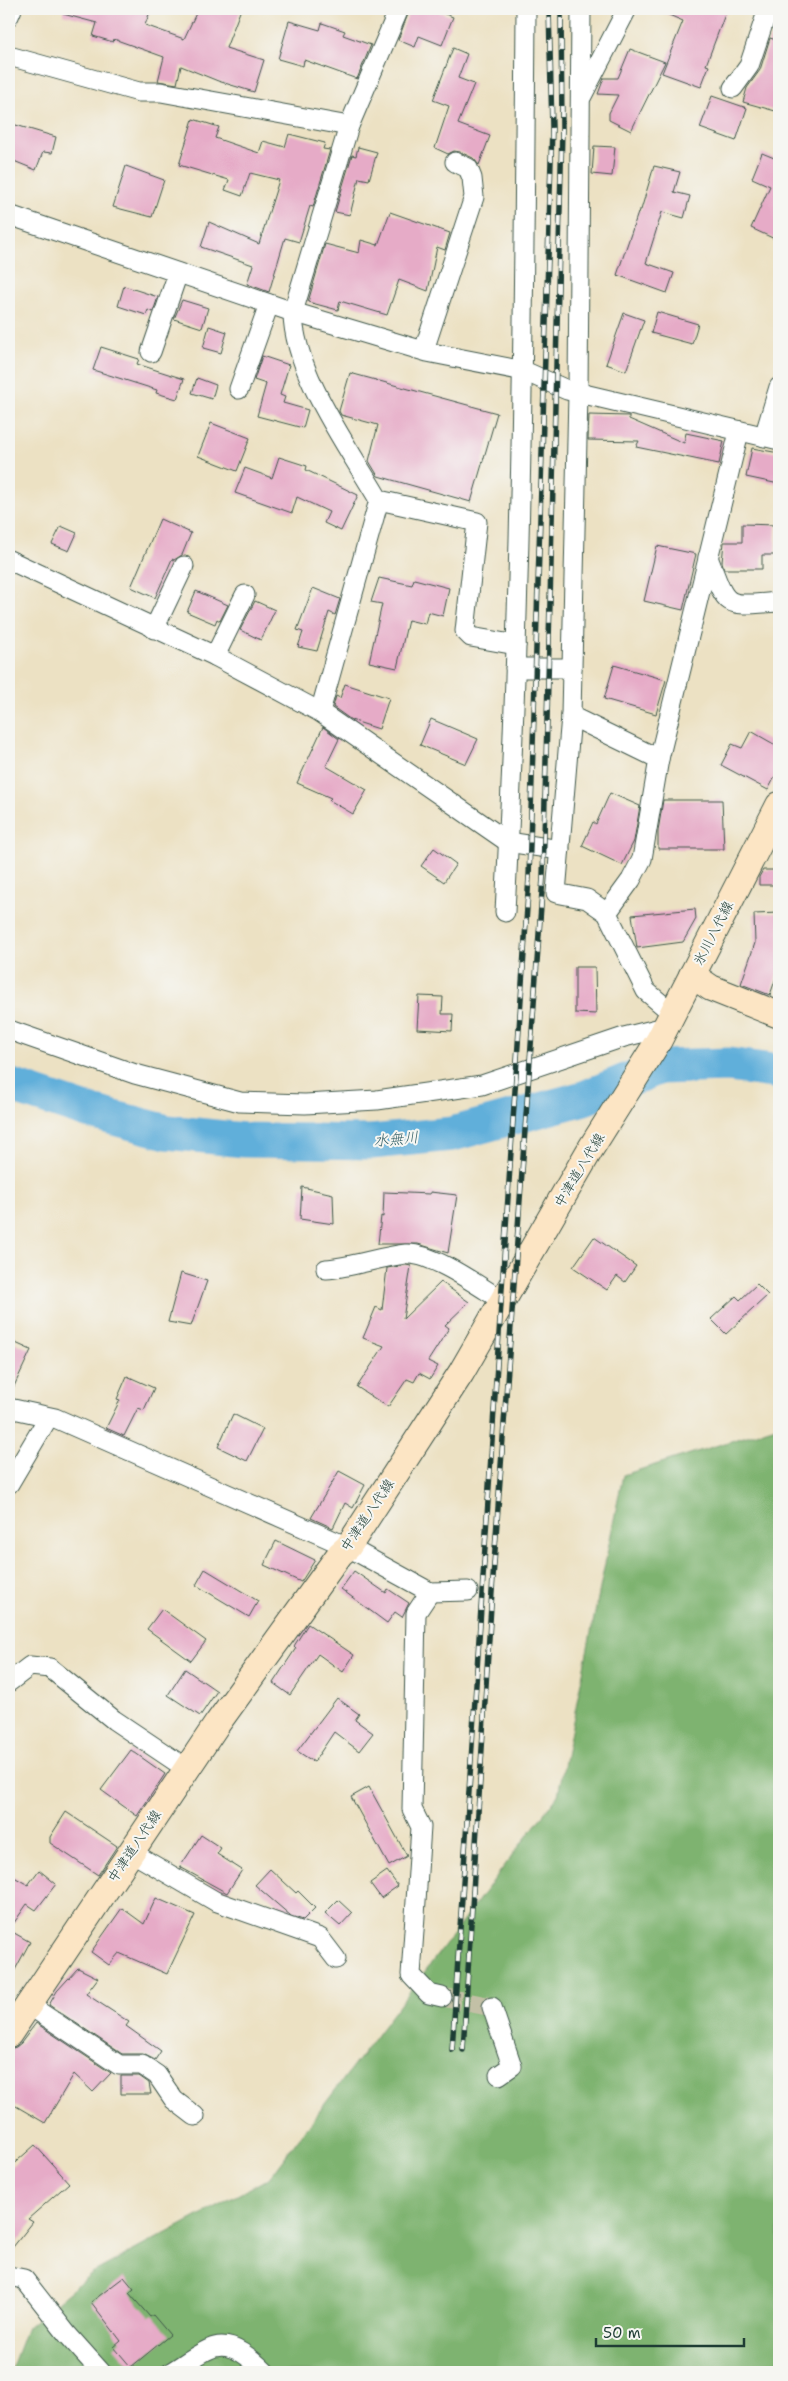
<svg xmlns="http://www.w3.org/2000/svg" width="788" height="2381" font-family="'Shantell Sans','Klee One',sans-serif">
  <rect width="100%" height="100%" fill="#f6f6f2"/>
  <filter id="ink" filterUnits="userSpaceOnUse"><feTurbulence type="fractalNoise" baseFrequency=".02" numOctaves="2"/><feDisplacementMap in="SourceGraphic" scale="10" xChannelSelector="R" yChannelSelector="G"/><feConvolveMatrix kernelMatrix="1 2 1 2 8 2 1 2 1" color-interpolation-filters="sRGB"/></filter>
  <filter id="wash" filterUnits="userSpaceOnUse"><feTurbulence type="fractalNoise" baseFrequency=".0096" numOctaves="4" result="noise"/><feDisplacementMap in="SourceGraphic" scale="20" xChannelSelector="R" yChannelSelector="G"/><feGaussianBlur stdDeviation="1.12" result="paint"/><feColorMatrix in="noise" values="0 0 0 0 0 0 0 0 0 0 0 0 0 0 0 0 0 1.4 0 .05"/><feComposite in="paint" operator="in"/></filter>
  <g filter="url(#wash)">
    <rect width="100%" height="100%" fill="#ece1c3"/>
    <path fill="#7eb370" stroke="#4e7852" d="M779,1426v946h-769l17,-45 65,-54 177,-95 289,-383 65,-320z"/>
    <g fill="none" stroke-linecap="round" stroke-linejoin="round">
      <path stroke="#61afda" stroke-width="35" d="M9,1085l75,25 83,22 77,8 127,2 81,-8 132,-36 76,-31 69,-2 50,7"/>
    </g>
    <g id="blocks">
      <g fill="#e6abc7">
        <path d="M64,9h87l-6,16 39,14 14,-30h43l-15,39 38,12 -10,32 -36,-11 -37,-15 -4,18 -19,-3 6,-24 -50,-18 -1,3 -20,-6 4,-13 -34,-9z"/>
        <path d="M410,9h22l21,8 -11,28 -23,-9 -4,11 -17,-7z"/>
        <path d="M655,9h72l-21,56 3,1 -8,21 -39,-14 21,-52z"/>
        <path d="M289,21l31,9 2,-7 23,8 -2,4 28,10 -14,34 -53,-19 -1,6 -25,-7z"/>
        <path d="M770,38l9,3v71l-36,-10 4,-14 13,-18z"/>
        <path d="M453,48l14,6 -9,24 16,6 -16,40 32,12 -11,29 -6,-7 -13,-6 -6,-1 -6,3 -13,-6 14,-42 -16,-6z"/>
        <path d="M630,49l35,13 -34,69 -22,-11v-7l9,-18 -20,-1 6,-16h14z"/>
        <path d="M712,96l35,12 -11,33 -36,-13z"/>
        <path d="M193,119l26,8 -4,11 44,15 4,-12 22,6 4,-13 36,9 -2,6 7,1 -17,57 -3,-1 -11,36 -14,-4 -16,54 -22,-8 6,-19 -52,-18 8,-25 50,22 20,-64 -29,-7 -8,23 -17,-6 4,-10 -50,-15z"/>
        <path d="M9,123l47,14 -4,16 -9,-1 -7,18 -27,-11z"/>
        <path d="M594,146l21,1 -3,29 -20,-2z"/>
        <path d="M358,147l19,5 -8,28 -10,-2 -9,37 -15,-3 17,-57 4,1z"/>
        <path d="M762,153l17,7v81l-28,-13 19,-42 -18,-8z"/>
        <path d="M126,166l38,14 -12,37 -39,-10z"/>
        <path d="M654,166l26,6 -6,20 16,4 -6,22 -22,-6 -16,51 28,10 -7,20 -50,-18 22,-65h2z"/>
        <path d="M390,212l60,21 -5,17 -8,-3 -9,44 -29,-11 -12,35 -47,-14 -2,9 -30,-8 17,-58 34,9 2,-13 17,5z"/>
        <path d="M124,286l34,11 -5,15 -5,-2 -2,5 -28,-9z"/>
        <path d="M182,300l26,8 -6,20 -28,-9z"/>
        <path d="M657,312l41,12 -6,20 -41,-11z"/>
        <path d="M624,313l20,7 -18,51 -20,-7z"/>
        <path d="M209,326l18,6 -6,21 -18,-5z"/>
        <path d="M101,347l38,12 -2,5 47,15 -7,20 -21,-6 1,-3 -64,-20z"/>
        <path d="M262,356l27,9 -9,30 5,2 -2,6 25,7 -5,18 -46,-12 9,-32 -12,-4z"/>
        <path d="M350,373l147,40 -26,89 -93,-26 -9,-15 9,-36 -37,-10 -2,-4z"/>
        <path d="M197,378l19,7 -4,14 -20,-6z"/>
        <path d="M589,415l40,1v3l55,24 2,-10 38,8 -5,23 -83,-17 3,-6 -51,-1z"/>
        <path d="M211,423l39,15 -13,33 -39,-15z"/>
        <path d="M752,448l27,5v31l-33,-7z"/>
        <path d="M279,457l28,9 -1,4 52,25 -17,36 -17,-8 5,-11 -32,-15 -5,16 -57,-20 10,-25 27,10z"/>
        <path d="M160,519l31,14 -9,22 -8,5 -2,-1 -17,39 -24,-11z"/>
        <path d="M742,524l34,1 -1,30h-13v14h-38l-2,-7 2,-20h18z"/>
        <path d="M61,526l16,7 -8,18 -17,-7z"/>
        <path d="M657,546l39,8 -13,56 -39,-9z"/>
        <path d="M379,578l33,7 2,-6 35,9 -6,28 -15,-4 -3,12 -17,-4 -11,48 -28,-6 13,-58 -11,-2z"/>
        <path d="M313,588l27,11 -5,16 -6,-3 -12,39 -19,-4 5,-15 -6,-2z"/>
        <path d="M196,591l32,14 -8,16 -3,-2 -2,5 -28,-12z"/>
        <path d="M255,601l20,9 -14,30 -21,-10z"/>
        <path d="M614,665l52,15 -10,34 -52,-15z"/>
        <path d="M345,684l44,14 -10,31 -28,-9 -18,-13 3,-11 4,2z"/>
        <path d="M431,719l47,20 -12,25 -46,-19z"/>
        <path d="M323,727l16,12 -13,27 41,24 -14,24 -24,-14 2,-2 -34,-15z"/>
        <path d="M751,731l28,16v22l-11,21 -47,-25 11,-21 10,4z"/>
        <path d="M610,793l30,13 -6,35 -12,24 -40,-19 11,-24 3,2z"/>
        <path d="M663,800h59l2,49h-66v-18z"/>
        <path d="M434,848l22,16 -12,18 -23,-16z"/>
        <path d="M763,870h16v15h-20v-8z"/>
        <path d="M695,909l1,10 -13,23 -46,6 -5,-33z"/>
        <path d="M779,913v56l-9,26 -29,-11 14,-41 -1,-29z"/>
        <path d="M575,967h20l1,47 -21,-1z"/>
        <path d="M419,996l24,1 -1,17h11l-1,17 -35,-2z"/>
        <path d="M302,1187l31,7 1,30 -34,-5z"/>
        <path d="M384,1192l46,2v-2l27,3 -9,58 -30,-9h-40l3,-28 2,1z"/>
        <path d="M594,1237l42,29 -11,16 -8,-6 -10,14 -34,-23z"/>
        <path d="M406,1265l5,1 -8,53 38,-37 28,20 -24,23 4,3 -21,33 10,5 -8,13 -11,-6 -5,9 -7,-3 -19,28 -31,-20 27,-41 -21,-8 13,-31 6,3 5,-42z"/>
        <path d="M181,1273l26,8 -16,45 -23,-4z"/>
        <path d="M757,1284l11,11 -42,39 -15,-15 25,-23 4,4z"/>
        <path d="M9,1340l22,10 -22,47z"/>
        <path d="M127,1376l27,12 -10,22 -6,-2 -14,28 -18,-8 14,-28 -3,-1z"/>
        <path d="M233,1414l30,15 -16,32 -29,-14z"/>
        <path d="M339,1471l26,14 -12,23 -8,-5 -12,25 -22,-10z"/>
        <path d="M276,1541l39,19 -14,22 -37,-17z"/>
        <path d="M205,1569l53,32 -9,16 -53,-32z"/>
        <path d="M354,1571l32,22 2,-4 21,14 -7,14 -7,-5 -8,11 -46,-34z"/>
        <path d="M162,1609l44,32 -15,20 -44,-32z"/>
        <path d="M308,1624l46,31 -11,17 -25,-18 -28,41 -17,-12 23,-35 -2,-2z"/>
        <path d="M185,1669l32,22 -17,25 -32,-21z"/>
        <path d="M337,1698l22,16 -4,6 18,13 -14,18 -25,-19 -20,30 -17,-11z"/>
        <path d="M131,1750l34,24 -28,42 -36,-26z"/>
        <path d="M369,1787l38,69 -18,10 -38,-69z"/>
        <path d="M66,1812l51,34 -19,29 -48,-32v-6z"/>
        <path d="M201,1835l20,13 -4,6 25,16 -15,23 -47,-26z"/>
        <path d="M270,1869l26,24 2,-2 17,17 -12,12 -12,-4 -36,-31z"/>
        <path d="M39,1870l17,14 -20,26 -9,-6 -18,26 21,12 -21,39v-107l19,11z"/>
        <path d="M387,1871l11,15 -17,12 -11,-15z"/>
        <path d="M156,1898l39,17 -28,59 -48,-21 -10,12 -18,-13 31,-44 22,16z"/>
        <path d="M338,1900l14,13 -12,13 -15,-13z"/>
        <path d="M78,1968l20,10 -12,16 43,28 -3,4 35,25 -6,9 -12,-6h-21l-73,-49 8,-14z"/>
        <path d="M36,2023l75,50 -18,19 -19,-18 -29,49 -36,-21v-53l7,-2 5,-4z"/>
        <path d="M121,2076h18l10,7 2,11h-30z"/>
        <path d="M35,2145l34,38 -41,36 5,3 -24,30v-84z"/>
        <path d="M124,2277l10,12 -5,4 21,24 3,-2 17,20 -39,32 -17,-20 7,-6 -30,-39z"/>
      </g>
    </g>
  </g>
  <g filter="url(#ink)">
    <use href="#blocks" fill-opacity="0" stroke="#3e5649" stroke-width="1"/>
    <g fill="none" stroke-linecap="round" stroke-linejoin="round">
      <path stroke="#c3c0a6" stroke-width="19" stroke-dasharray="19 9" stroke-linecap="butt" d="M442,1997l50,10"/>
      <g stroke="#3e5649" stroke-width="21">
        <g id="street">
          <path d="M399,9l-50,117 -56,186c0,60 56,136 86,188l98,22 -12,109 6,6 45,8"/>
          <path d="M581,9l-3,384 -6,275 -1,48 -15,177 31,6 20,14 39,78 26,22"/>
          <path d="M9,16l3,-7"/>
          <path d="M9,56l130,36h22l188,34"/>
          <path d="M733,88l16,-22 19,-57"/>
          <path d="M582,96l45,-87"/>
          <path d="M9,215l284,97 134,40 97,19 43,19 212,50"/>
          <path d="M424,350l50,-153 -2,-19 -4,-10 -13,-6"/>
          <path d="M151,352l27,-79"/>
          <path d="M239,389l30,-85"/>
          <path d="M764,437l15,-50"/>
          <path d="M708,557c20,53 15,49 71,45"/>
          <path d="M9,560l206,96 105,56 188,130 52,8"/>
          <path d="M154,629l30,-63"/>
          <path d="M215,656l30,-61"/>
          <path d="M515,668h57"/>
          <path d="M320,712l59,-212"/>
          <path d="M571,716l88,43"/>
          <path d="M505,912c16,-301 19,-602 21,-903"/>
          <path d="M607,913l24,-33 11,-21 17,-100 80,-327"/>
          <path d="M9,1030l126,44 105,28 65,2 72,-4 105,-15 142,-48 41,-10"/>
          <path d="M326,1269c27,-2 52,-12 80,-15 26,-2 74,33 97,47"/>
          <path d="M9,1408l46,10 293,129 82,45 38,-1"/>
          <path d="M9,1484l39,-66"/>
          <path d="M430,1592l-14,21 -4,196 9,18 -10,148 18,19 13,3"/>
          <path d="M9,1682l21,-16 20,2 64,52 73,49"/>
          <path d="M131,1852l84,49 105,37 16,21"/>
          <path d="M29,2005l90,60h23l15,10 17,25 21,16"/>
          <path d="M492,2007l20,59 -13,9"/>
          <path d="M9,2276l15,3 43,55 34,38"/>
          <path d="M171,2372c12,-7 32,-22 44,-25 19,-5 38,13 50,25"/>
        </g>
      </g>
      <g stroke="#3e5649" stroke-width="28">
        <g id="secondary">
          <path d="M692,975l19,13 68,27"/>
          <path d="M9,2034l208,-310 123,-170 8,-7 113,-174 130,-225 68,-108 120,-235"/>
        </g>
      </g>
      <use href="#street" stroke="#fff" stroke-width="19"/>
      <use href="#secondary" stroke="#fce5c4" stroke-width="26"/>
      <g stroke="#1f3d34" stroke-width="5.5">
        <g id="rail">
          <path d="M452,2050l77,-1173 23,-749 -3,-119"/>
          <path d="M463,2050l28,-444 52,-728 19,-748 -1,-121"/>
        </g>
      </g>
      <use href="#rail" stroke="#f6f6f2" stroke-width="4" stroke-dasharray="11" stroke-linecap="butt"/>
    </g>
  </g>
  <g text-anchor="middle" stroke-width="4" stroke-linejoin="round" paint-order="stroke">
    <g font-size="14" fill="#1f3d34" stroke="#f6f6f2">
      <text transform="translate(713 933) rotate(-63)" y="5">氷川八代線</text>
      <text transform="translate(579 1170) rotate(-59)" y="5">中津道八代線</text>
      <text transform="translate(367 1515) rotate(-56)" y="5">中津道八代線</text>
      <text transform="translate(134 1846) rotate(-56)" y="5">中津道八代線</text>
    </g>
    <g font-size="15" font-style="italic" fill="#335f66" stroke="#f6f6f2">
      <text transform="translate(396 1139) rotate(-5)" y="5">水無川</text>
    </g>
  </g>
  <rect width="788" height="2381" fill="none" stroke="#f6f6f2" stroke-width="30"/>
  <path d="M596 2338v8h148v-8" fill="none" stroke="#1f3d34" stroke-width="2.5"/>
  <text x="603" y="2338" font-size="15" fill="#1f3d34" stroke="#f6f6f2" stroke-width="4" paint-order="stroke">50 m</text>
</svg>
